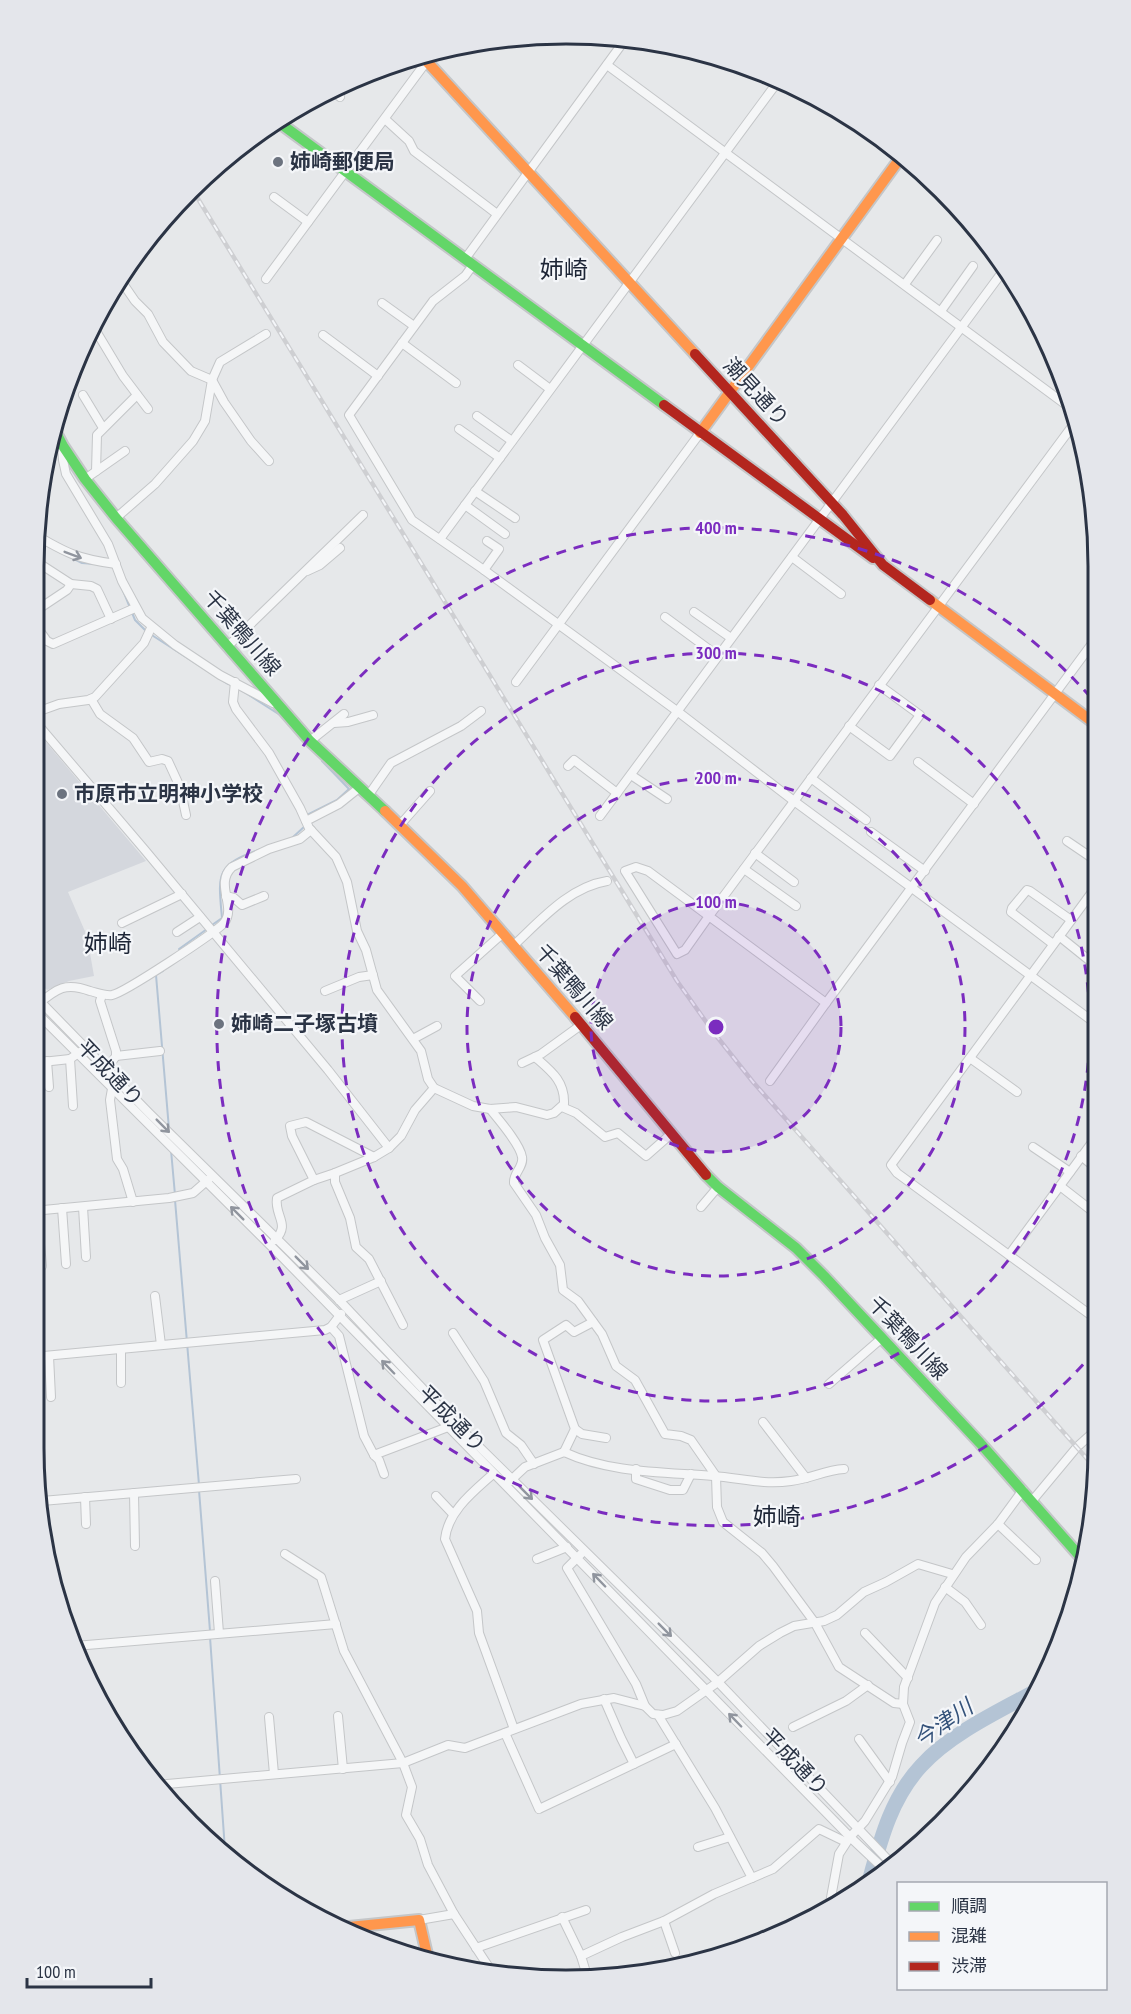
<svg xmlns="http://www.w3.org/2000/svg" width="1131" height="2014" font-family="'PT Sans Narrow','Noto Sans JP',sans-serif">
  <rect width="100%" height="100%" fill="#e6e8ea"/>
  <path fill="#d4d7dd" d="M34,728l112,133 -78,31 19,44 7,40 -25,5 -22,9 -13,-12z"/>
  <g fill="none" stroke-linecap="round" stroke-linejoin="round">
    <g stroke="#b4c4d5" stroke-width="2">
      <path d="M64,554l18,9 13,1"/>
      <path d="M120,583l15,37 12,12 81,52"/>
      <path d="M241,690l39,25"/>
      <path d="M307,818l2,-4 28,-14 12,-11 -27,-28"/>
      <path d="M292,838l13,-12"/>
      <path d="M212,925l10,-7c-4,-44 -7,-53 39,-69"/>
      <path d="M182,953l-3,-4 28,-20"/>
      <path d="M163,971l-7,4 13,154"/>
      <path d="M171,1150l4,45"/>
      <path d="M175,1200l24,285"/>
      <path d="M199,1490l11,141"/>
      <path d="M210,1637l15,213"/>
    </g>
    <path stroke="#b4c4d5" stroke-width="15" d="M870,1878c11,-40 22,-81 51,-112 29,-32 78,-55 115,-75"/>
    <g stroke="#c4c6c8" stroke-width="10">
      <g id="street">
        <path d="M607,65l466,345"/>
        <path d="M330,88l10,9"/>
        <path d="M385,119l24,22 5,10 83,63"/>
        <path d="M274,197l34,25"/>
        <path d="M465,259l162,-222"/>
        <path d="M473,265l-8,11 -32,25 -84,114 63,105 72,50 193,141 117,90 301,222"/>
        <path d="M266,279l169,-229"/>
        <path d="M116,283l8,2 11,16 13,13 15,28 28,29 21,9 12,22 27,39 18,20"/>
        <path d="M905,284l32,-44"/>
        <path d="M382,303l32,23"/>
        <path d="M941,311l32,-45"/>
        <path d="M93,326l30,50 25,33"/>
        <path d="M323,335l55,41"/>
        <path d="M402,343l54,40"/>
        <path d="M518,365l32,24"/>
        <path d="M83,395l20,33"/>
        <path d="M477,416l35,25"/>
        <path d="M459,429l41,29"/>
        <path d="M62,447l1,13 3,14 42,70 14,37 20,37 33,27 45,30 53,28"/>
        <path d="M96,471l1,-36 40,-40"/>
        <path d="M85,479l40,-28"/>
        <path d="M475,491l40,27"/>
        <path d="M465,505l40,29"/>
        <path d="M116,518l39,-34 38,-43 12,-20 7,-41 8,-18 46,-28"/>
        <path d="M34,534c32,19 44,25 82,30"/>
        <path d="M440,539l339,-459"/>
        <path d="M792,557l49,37"/>
        <path d="M34,560l37,24 20,2 6,3 14,30"/>
        <path d="M484,570l15,-21 -12,-8"/>
        <path d="M307,571l13,-6 20,-17"/>
        <path d="M34,612l33,-22 4,-6"/>
        <path d="M694,612l37,26"/>
        <path d="M665,617l53,39"/>
        <path d="M34,623l13,18 6,3 82,-36"/>
        <path d="M227,647l136,-132"/>
        <path d="M235,682l-2,20 3,7 33,44 31,55 9,20 27,29 11,25 10,49 9,19 11,40 44,61 7,28 6,9 39,18 17,3 26,-2 31,8 7,-2 10,-9c1,-23 -13,-33 -29,-47"/>
        <path d="M516,682l184,-249"/>
        <path d="M91,699l9,15 33,24 16,24 13,-3 6,2 12,26 6,28"/>
        <path d="M34,713l25,-9 29,-4 7,-3 49,-54 7,-15"/>
        <path d="M34,720l110,129 184,221 61,78"/>
        <path d="M334,723l14,-1 25,-7"/>
        <path d="M849,726l41,30 30,-41 -41,-30"/>
        <path d="M310,741l34,-27"/>
        <path d="M918,762l56,42"/>
        <path d="M568,766l6,-6 43,33"/>
        <path d="M631,775l36,24"/>
        <path d="M811,778l55,42"/>
        <path d="M368,796l23,-33 70,-37 20,-15"/>
        <path d="M600,816l406,-549"/>
        <path d="M306,821l33,-17 20,-16"/>
        <path d="M400,825l30,-34"/>
        <path d="M871,832l54,39"/>
        <path d="M1067,841l28,19"/>
        <path d="M755,853l39,29"/>
        <path d="M744,869l52,37"/>
        <path d="M1095,888l-204,277 6,8 199,146"/>
        <path d="M226,896l8,2 8,7 22,-9"/>
        <path d="M122,923l60,-29"/>
        <path d="M177,932l23,-15"/>
        <path d="M1059,936l36,29"/>
        <path d="M1053,944l-42,-32 1,-4 15,-18 3,1 41,29"/>
        <path d="M513,946c27,-25 56,-59 94,-65"/>
        <path d="M325,991l34,-14 14,-2"/>
        <path d="M34,995l115,118 190,187 117,124 262,258 174,182"/>
        <path d="M102,995l-2,6 16,50v5l-9,13"/>
        <path d="M480,1001l-25,-25 47,-42"/>
        <path d="M826,1003l-178,-132 -12,-4 -11,4 52,83 8,-4 24,-34 367,-495"/>
        <path d="M37,1005c20,-17 29,-23 53,-14 8,2 15,5 22,4 12,-2 103,-62 112,-72 13,-16 -10,-39 8,-56l37,-18 31,-10 11,-9"/>
        <path d="M34,1010l249,248 567,579 34,32"/>
        <path d="M413,1039l24,-13"/>
        <path d="M116,1056l44,-5"/>
        <path d="M970,1058l47,34"/>
        <path d="M70,1059l3,47"/>
        <path d="M47,1061l2,26"/>
        <path d="M33,1063l37,-4 10,-7"/>
        <path d="M522,1063l19,-9 40,-29"/>
        <path d="M770,1081l56,-78 268,-362"/>
        <path d="M112,1089l-2,11 7,59 6,10 10,33"/>
        <path d="M562,1107l14,6 29,24 13,-4 28,23 25,-22"/>
        <path d="M490,1109c9,11 30,35 32,48 2,10 -9,16 -8,26l22,32 9,23 15,27 3,25 15,11 24,33 14,32 19,14 30,54 16,2 10,4 25,36 1,31 6,15 39,31 11,13 42,57 24,44 55,36 9,1"/>
        <path d="M1033,1147l37,25"/>
        <path d="M1081,1156l15,12"/>
        <path d="M314,1180l-22,-44 -2,-10 16,-4 68,35"/>
        <path d="M1060,1186l36,28"/>
        <path d="M83,1207l3,50"/>
        <path d="M701,1207l17,-20"/>
        <path d="M62,1208l4,56"/>
        <path d="M33,1211l136,-13 24,-5 16,-14"/>
        <path d="M37,1211l5,55"/>
        <path d="M275,1240c16,-16 -1,-24 2,-42l37,-18 21,-7"/>
        <path d="M1009,1255l87,-118"/>
        <path d="M155,1296l6,49"/>
        <path d="M339,1300l42,-19"/>
        <path d="M403,1325l-34,-66 -13,-12 -6,-29 -15,-36v-9l39,-16 15,-9 12,-12 14,-26 19,-22"/>
        <path d="M331,1327l8,9 25,100 10,19 5,5 5,14"/>
        <path d="M453,1333l31,48 22,52 15,12 13,19"/>
        <path d="M121,1349v34"/>
        <path d="M49,1356l2,41"/>
        <path d="M33,1357l292,-27 6,-3 10,-13"/>
        <path d="M829,1384l53,-46"/>
        <path d="M763,1422l43,56"/>
        <path d="M575,1429l7,5 24,4"/>
        <path d="M564,1452l11,-23 -32,-89 23,-15 8,7 19,-10"/>
        <path d="M374,1455l74,-28"/>
        <path d="M636,1469v10l34,11h13l8,-16"/>
        <path d="M493,1474c-20,18 -45,37 -48,65l32,72 2,22 35,96"/>
        <path d="M509,1482l16,-15 39,-15c45,21 100,20 149,24 28,2 49,9 78,5 19,-2 34,-11 53,-12"/>
        <path d="M134,1493l1,53"/>
        <path d="M436,1496l17,18"/>
        <path d="M85,1497l1,27"/>
        <path d="M42,1501l254,-22"/>
        <path d="M1032,1501l45,-54 20,-18"/>
        <path d="M998,1524l38,36"/>
        <path d="M285,1554l36,23 23,74 59,112 9,24 -6,28 14,24 8,26 26,49 36,55"/>
        <path d="M581,1554l-14,14 69,116 9,22"/>
        <path d="M537,1559l30,-12"/>
        <path d="M215,1581l4,52"/>
        <path d="M945,1587l20,15 16,23"/>
        <path d="M865,1633l43,45"/>
        <path d="M75,1646l261,-22"/>
        <path d="M604,1699l17,39 13,26"/>
        <path d="M658,1715l57,93 37,70"/>
        <path d="M338,1716l5,53"/>
        <path d="M269,1717l5,57"/>
        <path d="M793,1727l53,-26 22,-16"/>
        <path d="M505,1733l34,76 137,-65"/>
        <path d="M859,1739l31,43"/>
        <path d="M156,1785l247,-22 45,-18 17,3 116,-44 33,-6 31,8 8,8 10,1 14,-4 41,-29 41,-36 21,-13 14,-7 30,-5 13,-6 27,-23 22,-10 32,-18 34,10"/>
        <path d="M698,1847l32,-10"/>
        <path d="M263,1885v1"/>
        <path d="M830,1903l9,-49 11,-17 15,-16 27,-44 10,-34 8,-21 -7,-18 1,-17 31,-84 31,-46 32,-33 25,-34"/>
        <path d="M562,1917l19,39"/>
        <path d="M419,1920l35,-6"/>
        <path d="M664,1921l11,32"/>
        <path d="M476,1948l110,-38"/>
        <path d="M588,1979l-7,-23 41,-19 42,-16 50,-27 59,-25 46,-40 27,13"/>
      </g>
    </g>
    <g stroke="#c4c6c8" stroke-width="14">
      <g id="fast">
        <path d="M277,121l387,284"/>
        <path d="M52,425l11,21 22,33 31,39 194,223 75,70"/>
        <path d="M706,1175l12,12 78,61 28,28 156,167 104,118"/>
      </g>
    </g>
    <g stroke="#c4c6c8" stroke-width="14">
      <g id="slow">
        <path d="M420,54l275,300"/>
        <path d="M700,433l201,-276"/>
        <path d="M930,600l164,123"/>
        <path d="M385,811l77,75 113,131"/>
        <path d="M349,1927l70,-7 10,43"/>
      </g>
    </g>
    <g stroke="#c4c6c8" stroke-width="14">
      <g id="jam">
        <path d="M695,354l148,161 40,50 47,35"/>
        <path d="M664,405l209,153"/>
        <path d="M575,1017l131,158"/>
      </g>
    </g>
    <use href="#street" stroke="#f5f6f7" stroke-width="8"/>
    <use href="#fast" stroke="#63d668" stroke-width="10"/>
    <use href="#slow" stroke="#ff974d" stroke-width="10"/>
    <use href="#jam" stroke="#b3261e" stroke-width="10"/>
    <g stroke="#cecfd2" stroke-width="4.5">
      <path id="rail" d="M192,189l485,792 37,52 39,49 344,388"/>
    </g>
    <use href="#rail" stroke="#f4f6f9" stroke-width="2" stroke-dasharray="7" stroke-linecap="butt"/>
  </g>
  <defs><path id="oneway-shaft" d="M-6 0H5M1.5-3L5.5 0L1.5 3" fill="none" stroke-width="1.6" stroke-linecap="round" stroke-linejoin="round" transform="scale(1.5)"/></defs>
  <g stroke="#90959e">
    <use href="#oneway-shaft" transform="translate(73 555) rotate(21)"/>
    <use href="#oneway-shaft" transform="translate(163 1126) rotate(45)"/>
    <use href="#oneway-shaft" transform="translate(237 1213) rotate(-135)"/>
    <use href="#oneway-shaft" transform="translate(302 1263) rotate(45)"/>
    <use href="#oneway-shaft" transform="translate(388 1367) rotate(-134)"/>
    <use href="#oneway-shaft" transform="translate(526 1493) rotate(45)"/>
    <use href="#oneway-shaft" transform="translate(599 1580) rotate(-134)"/>
    <use href="#oneway-shaft" transform="translate(665 1630) rotate(45)"/>
    <use href="#oneway-shaft" transform="translate(735 1720) rotate(-134)"/>
  </g>
  <circle cx="716" cy="1027" r="125" fill="#7b2cbf" fill-opacity=".12"/>
  <g fill="none" stroke="#7b2cbf" stroke-width="3" stroke-dasharray="10 8">
    <circle cx="716" cy="1027" r="125"/>
    <circle cx="716" cy="1027" r="249"/>
    <circle cx="716" cy="1027" r="374"/>
    <path d="M1095 1351A499 499 0 1 1 1093 700"/>
  </g>
  <g fill="#6c737f" stroke="#f4f6f9" stroke-width="2">
    <circle cx="278" cy="162" r="6"/>
    <circle cx="62" cy="794" r="6"/>
    <circle cx="219" cy="1024" r="6"/>
  </g>
  <g text-anchor="middle" stroke-width="4.5" stroke-linejoin="round" paint-order="stroke">
    <g font-size="21" font-weight="bold" fill="#2b3445" stroke="#f4f6f9" text-anchor="start">
      <text x="290" y="169">姉崎郵便局</text>
      <text x="74" y="801">市原市立明神小学校</text>
      <text x="231" y="1031">姉崎二子塚古墳</text>
    </g>
    <g font-size="21" fill="#2b3445" stroke="#f4f6f9">
      <text transform="translate(756 392) rotate(47)" y="7">潮見通り</text>
      <text transform="translate(242 633) rotate(49)" y="7">千葉鴨川線</text>
      <text transform="translate(574 987) rotate(49)" y="7">千葉鴨川線</text>
      <text transform="translate(110 1073) rotate(46)" y="7">平成通り</text>
      <text transform="translate(908 1338) rotate(47)" y="7">千葉鴨川線</text>
      <text transform="translate(452 1419) rotate(45)" y="7">平成通り</text>
      <text transform="translate(795 1762) rotate(46)" y="7">平成通り</text>
    </g>
    <g font-size="22" font-style="italic" fill="#34527a" stroke="#f4f6f9">
      <text transform="translate(943 1723) rotate(-35)" y="8">今津川</text>
    </g>
    <g font-size="24" fill="#1d2536" stroke="#f4f6f9">
      <text x="564" y="278">姉崎</text>
      <text x="108" y="952">姉崎</text>
      <text x="777" y="1525">姉崎</text>
    </g>
  </g>
  <path d="M0 0H1131V2014H0ZM566 44H566A522 522 0 0 1 1088 566V1448A522 522 0 0 1 566 1970H566A522 522 0 0 1 44 1448V566A522 522 0 0 1 566 44Z" fill="#e4e6eb" fill-rule="evenodd"/>
  <path fill="none" stroke="#2b3445" stroke-width="3" d="M566 44H566A522 522 0 0 1 1088 566V1448A522 522 0 0 1 566 1970H566A522 522 0 0 1 44 1448V566A522 522 0 0 1 566 44Z"/>
  <circle cx="716" cy="1027" r="9" fill="#7b2cbf" stroke="#f4f6f9" stroke-width="3"/>
  <g font-size="18" text-anchor="middle" font-weight="bold" fill="#7b2cbf" stroke="#f4f6f9" stroke-width="4.5" stroke-linejoin="round" paint-order="stroke">
    <text x="716" y="534">400 m</text>
    <text x="716" y="659">300 m</text>
    <text x="716" y="784">200 m</text>
    <text x="716" y="908">100 m</text>
  </g>
  <rect x="897" y="1882" width="210" height="108" fill="#f4f6f9" stroke="#a4a8b1" stroke-width="1.5"/>
  <rect x="909" y="1902" width="30" height="9" fill="#63d668" stroke="#a4a8b1" stroke-width="1.5"/>
  <text x="951" y="1912" font-size="18" fill="#2b3445">順調</text>
  <rect x="909" y="1932" width="30" height="9" fill="#ff974d" stroke="#a4a8b1" stroke-width="1.5"/>
  <text x="951" y="1942" font-size="18" fill="#2b3445">混雑</text>
  <rect x="909" y="1962" width="30" height="9" fill="#b3261e" stroke="#a4a8b1" stroke-width="1.5"/>
  <text x="951" y="1972" font-size="18" fill="#2b3445">渋滞</text>
  <path d="M27 1978v9h124v-9" fill="none" stroke="#2b3445" stroke-width="3"/>
  <text x="36" y="1978" font-size="18" fill="#2b3445" stroke="#f4f6f9" stroke-width="4.5" paint-order="stroke">100 m</text>
</svg>
